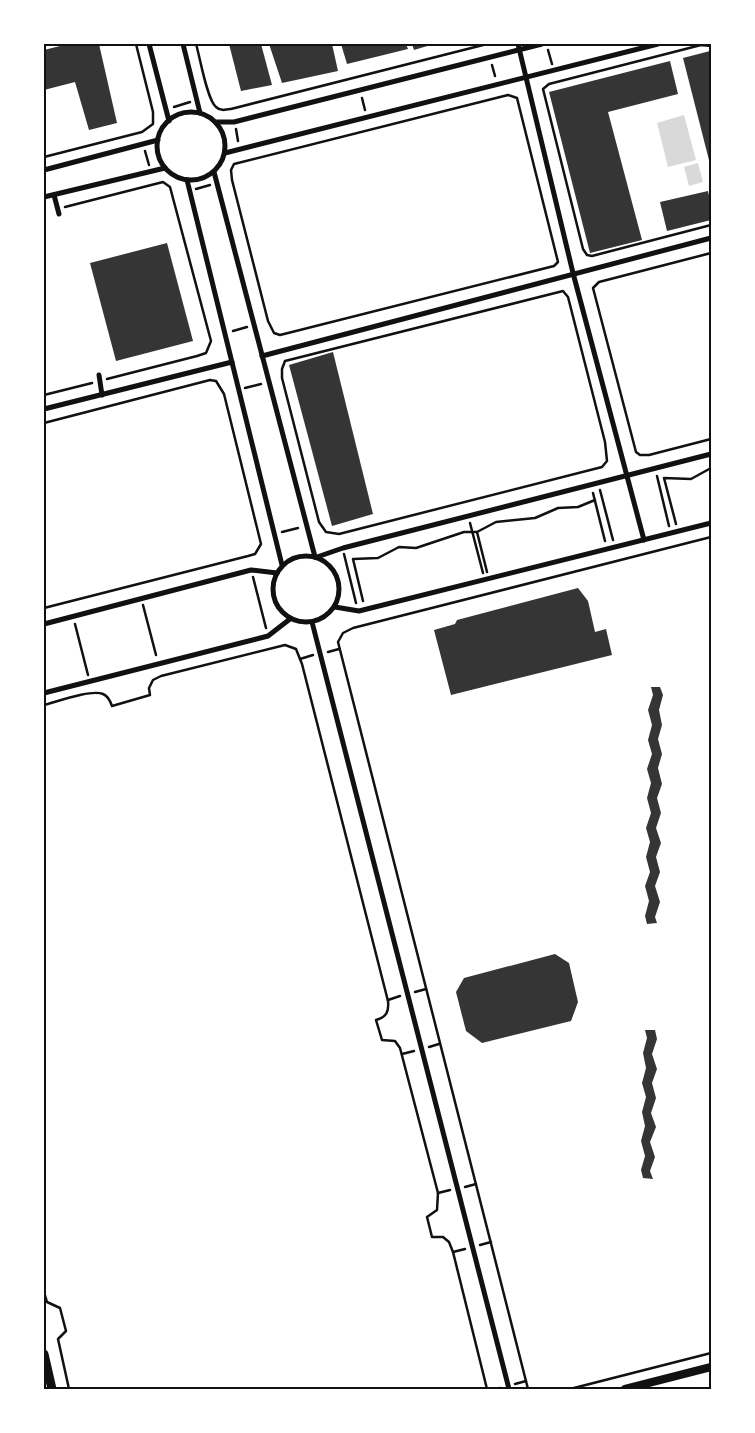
<svg xmlns="http://www.w3.org/2000/svg" width="755" height="1433" font-family="'DM Sans',sans-serif">
  <rect width="100%" height="100%" fill="#fff"/>
  <g fill="#d9d9d9">
    <path d="M684,115l12,45 -28,7 -11,-44z"/>
    <path d="M698,163l5,19 -14,4 -5,-19z"/>
  </g>
  <g fill="#353535">
    <path d="M68,44h31l18,79 -28,7 -14,-48 -31,8v-40z"/>
    <path d="M229,44h32l11,41 -31,6z"/>
    <path d="M269,44h63l6,27 -56,12z"/>
    <path d="M341,44h65l2,5 -61,15z"/>
    <path d="M412,44h22l-20,6z"/>
    <path d="M710,51l1,5v112l-28,-110z"/>
    <path d="M670,61l8,33 -70,18 34,128 -52,13 -41,-161z"/>
    <path d="M708,191l3,14v15l-44,11 -7,-29z"/>
    <path d="M167,243l26,98 -77,20 -26,-98z"/>
    <path d="M333,352l40,162 -41,12 -43,-161z"/>
    <path d="M578,588l10,13 7,31 11,-3 6,26 -161,40 -17,-65 21,-6 2,-4z"/>
    <path d="M651,687h9l3,8 -4,15 3,15 -4,14 4,15 -4,14 4,16 -5,14 4,15 -5,15 5,15 -5,14 4,15 -5,14 5,16 -5,15 2,6 -10,1 -2,-8 4,-15 -4,-15 5,-14 -4,-15 4,-15 -4,-14 5,-15 -4,-15 4,-15 -4,-14 5,-15 -4,-14 4,-15 -4,-15 5,-15z"/>
    <path d="M555,954l14,9 9,39 -7,19 -89,22 -16,-12 -10,-39 8,-14z"/>
    <path d="M645,1030h10l2,9 -5,15 5,15 -5,14 4,15 -5,15 5,14 -6,15 5,15 -5,14 3,8 -10,-1 -2,-8 4,-14 -4,-15 4,-15 -3,-14 4,-15 -4,-14 4,-15 -3,-15 4,-15z"/>
  </g>
  <g fill="none" stroke-linecap="round" stroke-linejoin="round">
    <g stroke="#111" stroke-width="2.5">
      <path d="M196,44c4,13 11,56 20,63 4,4 9,3 15,2l256,-65"/>
      <path d="M711,46l-10,-1 -152,39 -6,5 40,160 4,6 5,1 119,-31"/>
      <path d="M548,50l4,14"/>
      <path d="M492,65l3,11"/>
      <path d="M508,95l9,3 41,164 -4,4 -266,67 -8,2 -6,-2 -6,-12 -36,-141 -1,-10 3,-6z"/>
      <path d="M362,98l3,12"/>
      <path d="M174,107l16,-5"/>
      <path d="M236,129l2,12"/>
      <path d="M145,151l4,14"/>
      <path d="M44,157l98,-25 11,-8v-12l-17,-68"/>
      <path d="M196,189l14,-4"/>
      <path d="M65,207l98,-25 7,5 41,154 -5,12 -9,3 -90,23"/>
      <path d="M711,253l-112,29 -6,6 43,164 4,3h9l62,-16"/>
      <path d="M563,291l5,6 37,145 2,19 -5,6 -263,67 -13,-2 -7,-10 -37,-144v-9l3,-8z"/>
      <path d="M233,331l14,-4"/>
      <path d="M245,388l16,-4"/>
      <path d="M44,395l48,-12"/>
      <path d="M44,423l166,-43 6,1 8,13 37,150 -6,10 -7,2 -204,52"/>
      <path d="M657,476l12,50"/>
      <path d="M600,490l13,50"/>
      <path d="M593,493l12,48"/>
      <path d="M470,523l13,50"/>
      <path d="M676,524l-12,-46 27,1 20,-11"/>
      <path d="M282,532l16,-4"/>
      <path d="M344,554l12,49"/>
      <path d="M487,572l-10,-40 19,-10 39,-4 23,-10 20,-1 17,-7"/>
      <path d="M253,577l13,51"/>
      <path d="M363,601l-10,-42 25,-1 21,-11 17,1 48,-16h13"/>
      <path d="M143,605l13,50"/>
      <path d="M75,624l13,51"/>
      <path d="M328,652l11,-3"/>
      <path d="M300,659l13,-4"/>
      <path d="M44,705c12,-3 47,-16 59,-11 5,2 7,6 9,12l38,-11 -1,-7 4,-8 8,-4 124,-31 11,4 6,15 86,337c1,10 -1,16 -12,19l6,20 13,1 5,7 38,145 -1,17 -10,7 5,20h11l6,5 4,10 34,137"/>
      <path d="M415,992l11,-3"/>
      <path d="M388,1000l12,-4"/>
      <path d="M429,1047l10,-3"/>
      <path d="M402,1054l12,-3"/>
      <path d="M465,1187l11,-3"/>
      <path d="M438,1193l12,-3"/>
      <path d="M480,1245l11,-3"/>
      <path d="M453,1252l12,-3"/>
      <path d="M44,1292l3,10 13,6 6,23 -8,8 11,50"/>
      <path d="M515,1384l11,-3"/>
      <path d="M493,1389l7,-1"/>
      <path d="M528,1389l-190,-747 5,-9 10,-5 358,-91"/>
      <path d="M570,1389l141,-36"/>
    </g>
    <g stroke="#111" stroke-width="5">
      <path d="M149,44l20,77"/>
      <path d="M183,44l17,69"/>
      <path d="M518,44l55,229 71,267"/>
      <circle cx="191" cy="146" r="34"/>
      <path d="M216,122h18l308,-78"/>
      <path d="M225,153l433,-109"/>
      <path d="M44,170l114,-30"/>
      <path d="M214,172l101,385"/>
      <path d="M187,180l95,385"/>
      <path d="M54,195l5,19"/>
      <path d="M44,197l121,-29"/>
      <path d="M262,356l449,-118"/>
      <path d="M99,375l3,20"/>
      <path d="M44,409l188,-47"/>
      <circle cx="306" cy="589" r="33"/>
      <path d="M317,557l26,-9 368,-94"/>
      <path d="M335,607l24,4 352,-88"/>
      <path d="M312,622l197,767"/>
      <path d="M44,624l207,-54 26,3"/>
      <path d="M44,693l224,-57 22,-17"/>
    </g>
    <path stroke="#111" stroke-width="8" d="M625,1389l86,-22"/>
    <path stroke="#111" stroke-width="9" d="M44,1354l8,35"/>
  </g>
  <rect width="755" height="1433" fill="none" stroke="#ffffff" stroke-width="90"/>
  <rect x="45" y="45" width="665" height="1343" fill="none" stroke="#111" stroke-width="2"/>
</svg>
